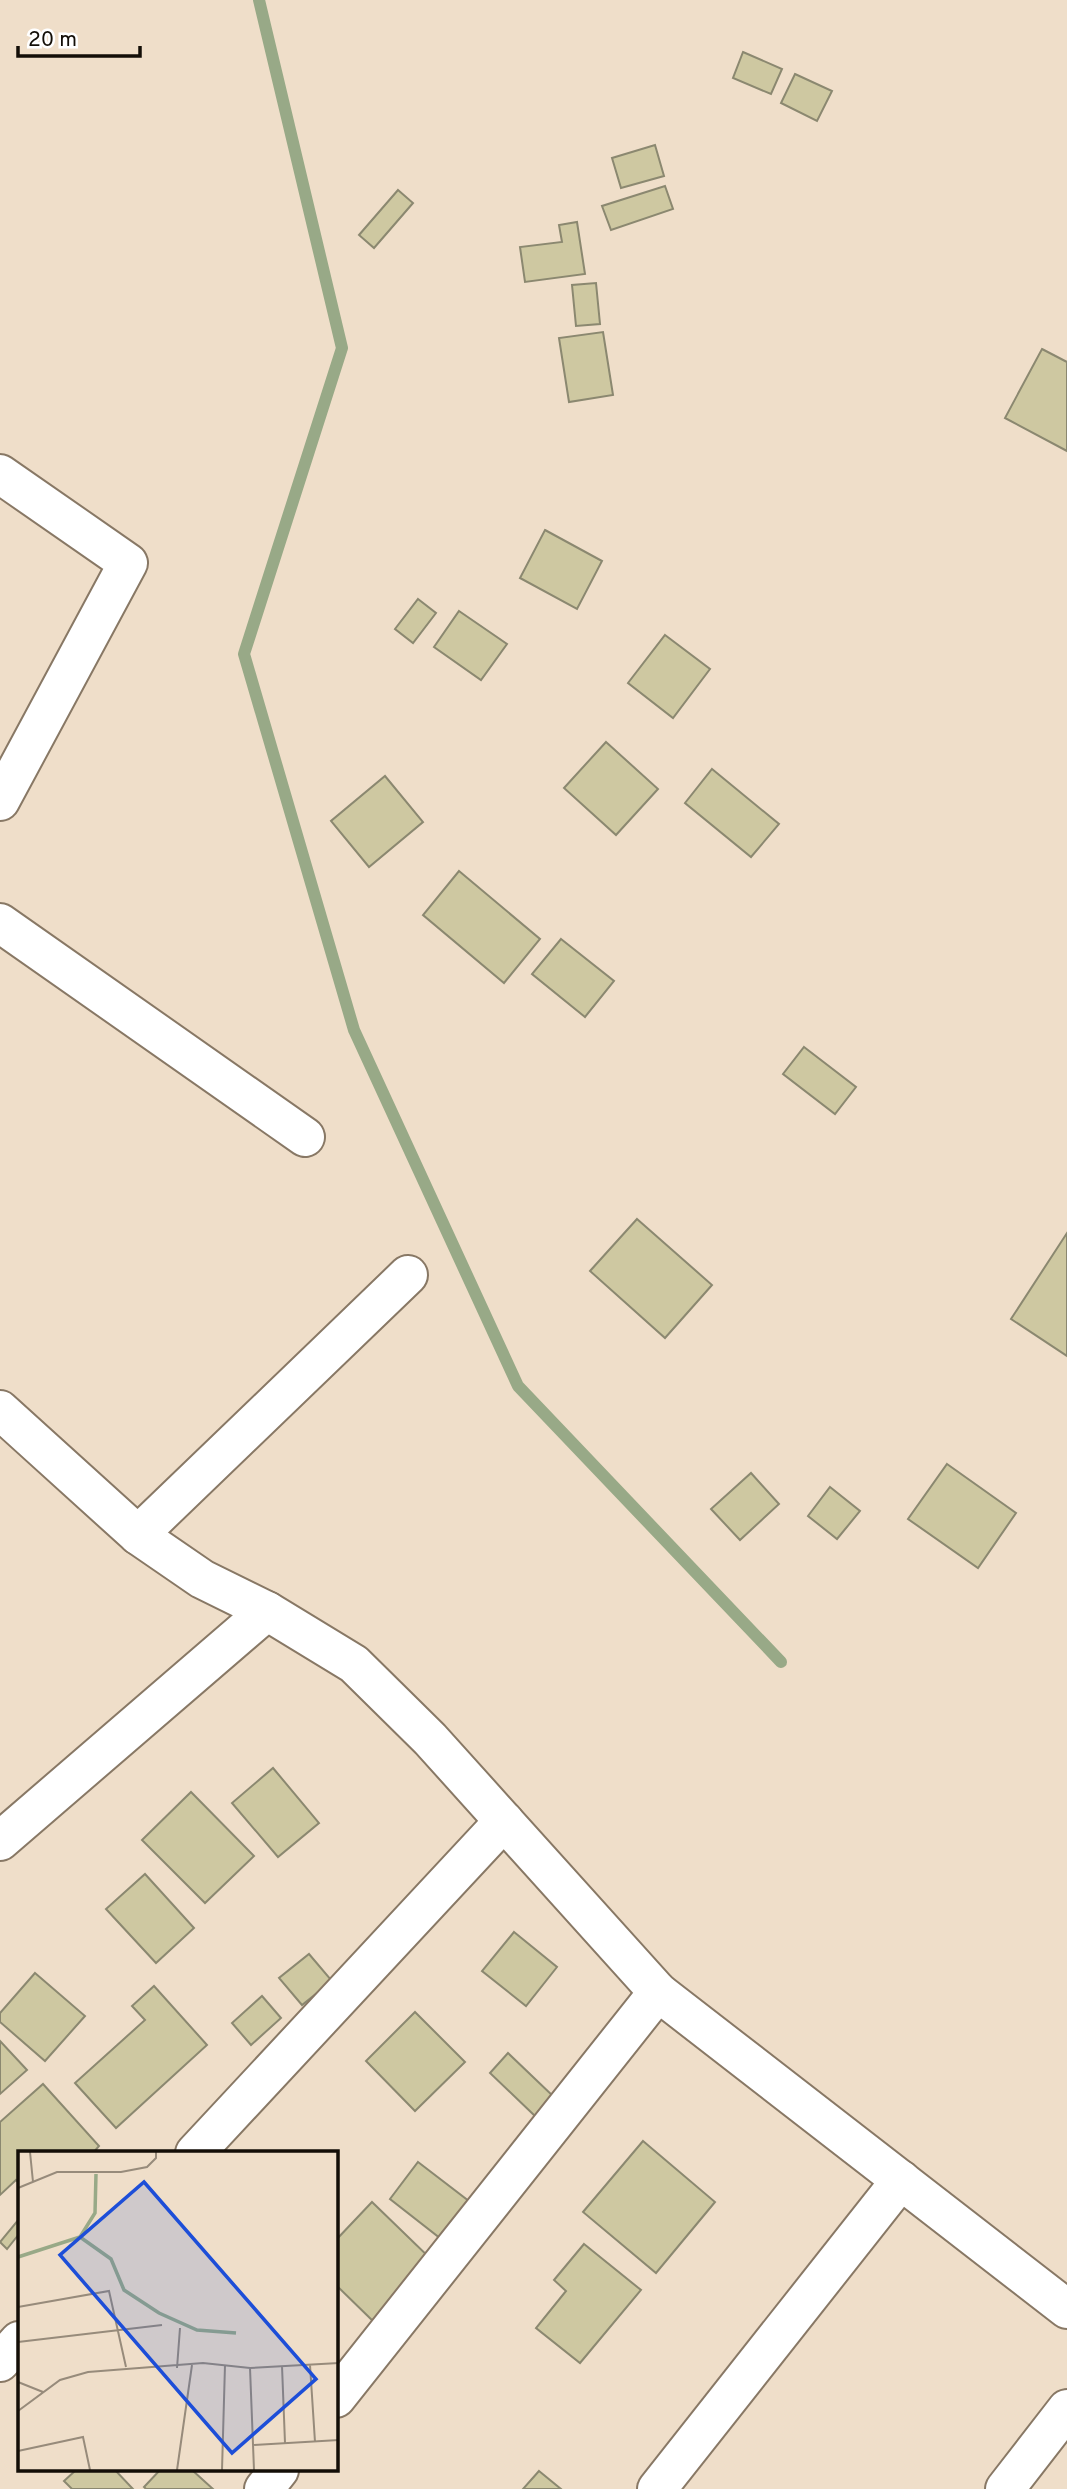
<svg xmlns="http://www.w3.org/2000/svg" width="1067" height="2489" font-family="Overpass,sans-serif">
  <rect width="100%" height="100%" fill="#efdec9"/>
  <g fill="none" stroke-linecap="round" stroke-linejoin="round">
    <path stroke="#98a987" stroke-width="12" d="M259,0l83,348 -98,306 110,376 164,356 263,276"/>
  </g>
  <g fill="#cec8a1" stroke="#8b8870" stroke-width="2">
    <path d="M743,52l39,17 -11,25 -38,-16z"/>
    <path d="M795,74l37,17 -15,30 -36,-18z"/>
    <path d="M655,145l9,31 -43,12 -9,-30z"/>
    <path d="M665,186l8,23 -62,21 -9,-24z"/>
    <path d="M398,190l15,13 -39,45 -15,-13z"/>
    <path d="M577,222l8,52 -60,8 -5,-35 42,-5 -3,-17z"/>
    <path d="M596,283l4,41 -24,2 -4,-41z"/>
    <path d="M603,332l10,63 -44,7 -10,-64z"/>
    <path d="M1042,349l25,13v89l-62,-33z"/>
    <path d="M545,530l57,31 -25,48 -57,-31z"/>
    <path d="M418,599l18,14 -23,30 -18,-14z"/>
    <path d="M459,611l48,33 -26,36 -47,-33z"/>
    <path d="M665,635l45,34 -37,49 -45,-35z"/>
    <path d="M606,742l52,47 -42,46 -52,-47z"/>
    <path d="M712,769l67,55 -28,33 -66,-54z"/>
    <path d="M385,776l38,46 -54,45 -38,-46z"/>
    <path d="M459,871l81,68 -36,44 -81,-68z"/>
    <path d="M561,939l53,42 -29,36 -53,-43z"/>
    <path d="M804,1047l52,40 -21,27 -52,-40z"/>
    <path d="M637,1219l75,66 -47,53 -75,-67z"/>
    <path d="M1067,1233v123l-56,-37z"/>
    <path d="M947,1464l69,49 -38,55 -70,-49z"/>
    <path d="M751,1473l28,31 -39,36 -29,-31z"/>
    <path d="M830,1487l30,24 -23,28 -29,-23z"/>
    <path d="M273,1768l46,55 -41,34 -46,-54z"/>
    <path d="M191,1792l63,64 -49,47 -63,-63z"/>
    <path d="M145,1874l49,54 -38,35 -50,-54z"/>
    <path d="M514,1932l43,35 -31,39 -44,-35z"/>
    <path d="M309,1954l23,27 -30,24 -23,-27z"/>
    <path d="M35,1973l50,43 -40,45 -45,-39v-9z"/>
    <path d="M154,1986l53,59 -91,83 -41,-45 70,-63 -13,-14z"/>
    <path d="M262,1996l19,22 -30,27 -19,-22z"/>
    <path d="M415,2012l50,50 -50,49 -49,-50z"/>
    <path d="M0,2041l27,29 -27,24z"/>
    <path d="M508,2053l46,44 -19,19 -45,-43z"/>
    <path d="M43,2084l56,62 -6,7h-74v30l-3,-3 -16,15v-73z"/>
    <path d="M643,2141l72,61 -59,71 -73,-61z"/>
    <path d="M418,2162l56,43 -29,37 -55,-43z"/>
    <path d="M372,2202l63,61 -59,61 -40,-39v-45z"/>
    <path d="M19,2219v15l-12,15 -7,-7z"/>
    <path d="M584,2244l57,46 -61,73 -44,-35 30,-37 -12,-11z"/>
    <path d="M76,2470h39l18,19h-61l-8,-8z"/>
    <path d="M160,2470h32l21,19h-67l-2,-2z"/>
    <path d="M539,2471l22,18h-38z"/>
  </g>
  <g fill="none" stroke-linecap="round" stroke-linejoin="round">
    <g stroke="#887865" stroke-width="42">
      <g id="minor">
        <path d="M0,474l128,89 -128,238"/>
        <path d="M0,923l305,214"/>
        <path d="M0,1410l138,125 64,44 65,32 87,53 76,75 228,253 409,317"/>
        <path d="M138,1535l270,-260"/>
        <path d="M0,1841l267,-230"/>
        <path d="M195,2153l309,-332"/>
        <path d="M0,2362l19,-21"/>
        <path d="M336,2398l322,-406"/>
        <path d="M264,2489l15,-19"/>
        <path d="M657,2489l244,-309"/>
        <path d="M1005,2489l62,-80"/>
      </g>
    </g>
    <use href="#minor" stroke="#fff" stroke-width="38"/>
  </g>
  <g transform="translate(18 2151)">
    <rect width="320" height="320" fill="#efdec9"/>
    <path fill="none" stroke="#98a987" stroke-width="3.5" d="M62,86l31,22 13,31 35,23 38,17 39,3M0,106l62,-20 15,-24 1,-39"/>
    <path fill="none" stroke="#978b7b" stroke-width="2" d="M12,1l3,30M0,37l39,-16h64l26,-5 9,-9v-6M0,156l91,-16 17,76M0,191l144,-17M292,214l5,77M264,215l3,77M159,217l3,-40M232,217l4,102M0,231l25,10M0,260l42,-31 28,-8 115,-9 47,5 89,-5M235,294l86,-5M0,300l65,-14 7,33M159,319l15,-105M204,319l3,-105"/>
    <path fill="#1d4ed8" fill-opacity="0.15" stroke="#1d4ed8" stroke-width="3.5" d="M126,31l172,197 -84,74 -172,-198z"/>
    <rect width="320" height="320" fill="none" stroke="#130e07" stroke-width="3.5"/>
  </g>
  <path d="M18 46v10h122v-10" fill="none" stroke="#130e07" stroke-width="3.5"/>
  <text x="28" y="46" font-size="21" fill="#130e07" stroke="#ffffff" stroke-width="5" paint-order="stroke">20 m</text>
</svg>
